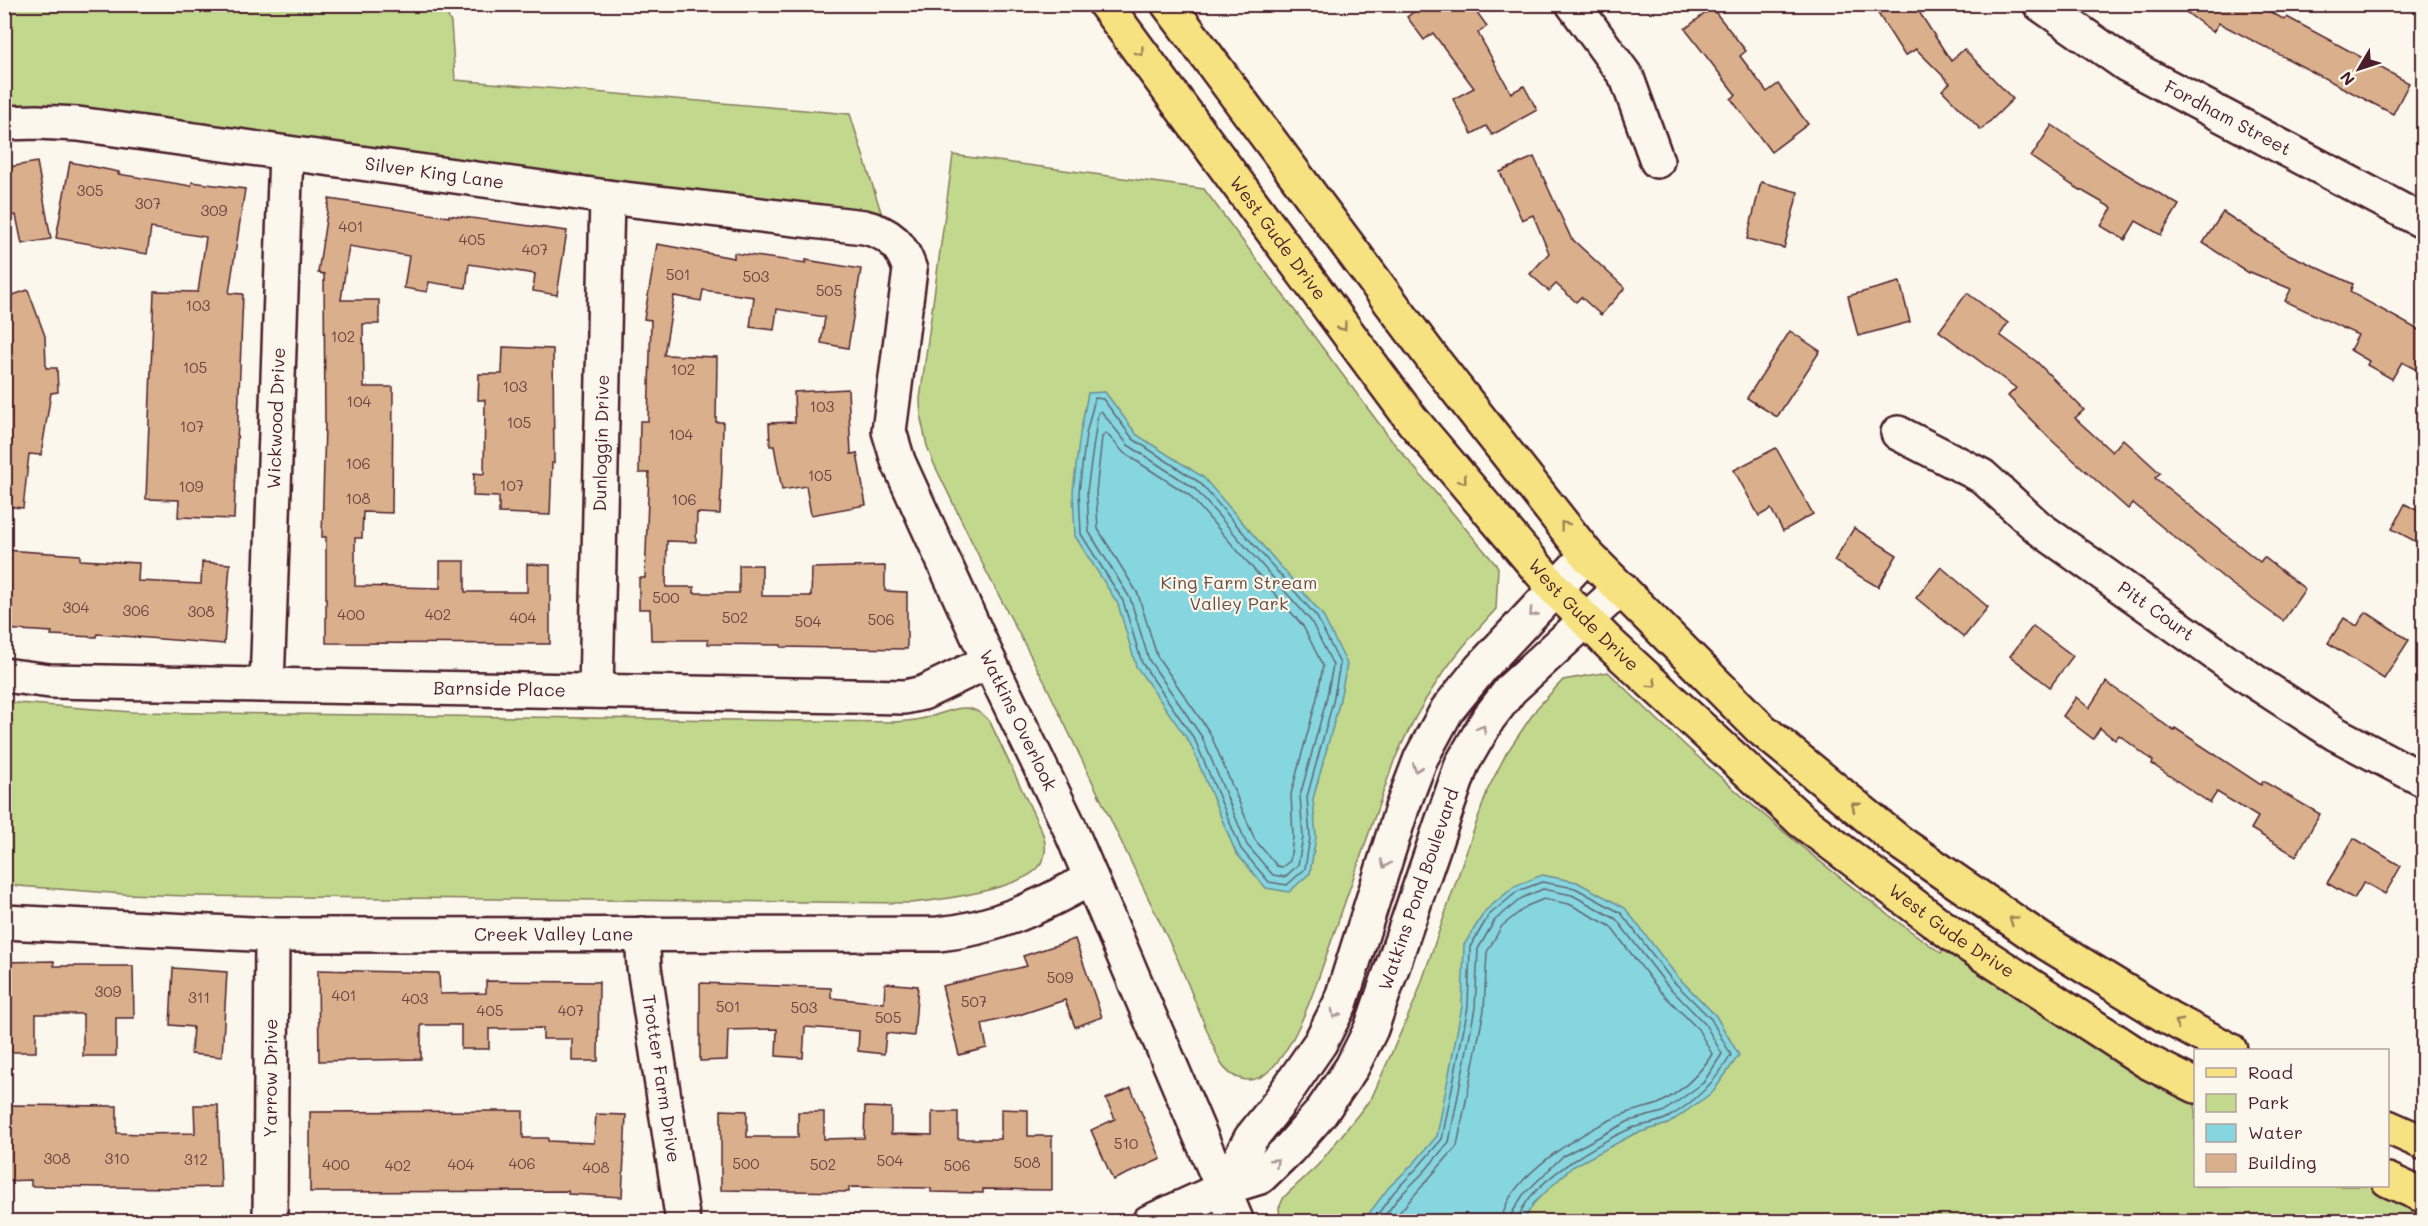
<svg xmlns="http://www.w3.org/2000/svg" width="2428" height="1226" font-family="Mali,sans-serif">
  <rect width="100%" height="100%" fill="#fbf7ec"/>
  <filter id="ink" filterUnits="userSpaceOnUse"><feTurbulence type="fractalNoise" baseFrequency=".0167" numOctaves="2"/><feDisplacementMap in="SourceGraphic" scale="12" xChannelSelector="R" yChannelSelector="G"/><feConvolveMatrix kernelMatrix="1 2 1 2 8 2 1 2 1" color-interpolation-filters="sRGB"/></filter>
  <g filter="url(#ink)">
    <g fill="#c1d88d" stroke="#867c5c" stroke-width="1.5">
      <path d="M5,5h438l8,18 4,57 395,34 31,98 -17,15 -859,-104z"/>
      <path d="M953,155l251,34 188,252 106,126 -2,42c-47,51 -74,89 -102,152 -22,62 -43,125 -65,187 -13,36 -31,96 -60,123 -17,16 -38,9 -49,-9l-42,-102 -133,-277 -58,-110 -53,-109 -7,-18 -6,-27 -1,-20z"/>
      <path d="M1608,672c104,102 214,197 333,281l12,-18 242,151 1,100h192l35,10 1,25 -1144,1 -1,-14 5,-11 34,-32 54,-68 44,-99 72,-209 18,-35 31,-46 26,-28z"/>
      <path d="M5,702l127,10 761,10c11,-1 22,-1 32,-4 26,-6 44,-21 65,4l53,112c4,13 4,25 -6,35 -22,21 -96,31 -126,34l-721,-7 -66,-2 -119,-9z"/>
    </g>
    <g fill="#85d6de" stroke="#6d8d96" stroke-width="1.5">
      <path d="M1105,392l32,43 66,42 119,137 25,50 -8,40 -26,95 3,38 -6,36 -21,19 -23,-4 -30,-35 -46,-110 -54,-77 -18,-62 -43,-68 -2,-45 7,-57 8,-41z"/>
      <path d="M1542,875l35,7 48,26 51,67 40,41 23,39 -26,37 -45,32 -34,10 -62,33 -38,36 -11,18h-157l1,-5 22,-29 25,-24 23,-27 25,-130 2,-61 21,-34 30,-25z"/>
    </g>
    <g fill="none" stroke-linecap="round" stroke-linejoin="round">
      <g stroke="#626873" stroke-width="1.5">
        <path d="M1095,398l8,1 30,40 66,43 118,135 23,47 -7,38 -26,95 3,40 -5,32 -18,16 -18,-3 -28,-33 -46,-109 -53,-77 -19,-62 -42,-67 -2,-43 7,-57z"/>
        <path d="M1101,411l27,34 66,43 117,133 22,44 -7,36 -26,95 3,41 -5,28 -13,12 -12,-2 -26,-30 -45,-108 -53,-77 -19,-62 -41,-66 -2,-41 11,-78z"/>
        <path d="M1106,433l18,20 65,42 114,131 20,40 -6,32 -26,96 2,43 -3,24 -8,6 -5,-1 -22,-26 -45,-107 -53,-77 -19,-62 -40,-65 -2,-37 6,-55z"/>
        <path d="M1372,1222l22,-30 24,-25 24,-28 26,-132 2,-60 19,-32 29,-24 24,-9 33,6 46,25 50,66 40,40 20,36c-15,26 -37,48 -64,63 -11,6 -24,6 -35,10 -31,13 -110,58 -114,94"/>
        <path d="M1380,1222l19,-25 25,-25 25,-30 26,-134 3,-59 17,-29 27,-22 21,-9 29,6 44,24 50,65 39,40 17,30 -19,29 -40,29 -34,9 -66,35 -40,39 -11,18 -1,9"/>
        <path d="M1391,1222l66,-76 27,-136 3,-58 15,-26 25,-20 17,-7 25,5 41,22 49,64 39,39 14,25c-11,19 -33,40 -54,50 -10,4 -21,5 -31,9 -37,13 -124,65 -125,109"/>
      </g>
    </g>
    <g fill="#daaf8b" stroke="#4a1f2b" stroke-width="1.5">
      <path d="M1424,4h47l16,22 -9,7 33,60 13,-7 13,24 -45,25 -6,-9 -14,8 -19,-35 21,-11 -41,-55 -9,7 -17,-23z"/>
      <path d="M1872,4h42l37,57 13,-12 49,50 -32,31 -39,-40 8,-7 -34,-34 -11,7z"/>
      <path d="M2175,4h81l29,16 2,-3 122,66 -16,31 -174,-91 -6,9z"/>
      <path d="M1712,8l34,43 -6,5 27,36 11,-8 30,40 -37,28 -40,-53 5,-4 -51,-66z"/>
      <path d="M2052,125l59,40 68,40 -18,30 -25,-14 -11,19 -24,-14 11,-18 -40,-23 -41,-28z"/>
      <path d="M1534,157l37,81 54,50 -24,27 -20,-18 -5,5 -20,-18 -7,7 -19,-17 19,-21 -16,-38 -11,5 -22,-48z"/>
      <path d="M37,162l14,77 -29,5 -6,-29 -12,2v-49z"/>
      <path d="M70,162l49,10 -1,2 73,12 1,-4 53,7 -16,104 14,1 -9,225 -56,-2 1,-17 -33,-1 8,-208 44,1 8,-55 -55,-9 -4,26 -91,-16z"/>
      <path d="M1761,182l37,10 -14,56 -37,-9z"/>
      <path d="M329,199l120,18v-2l118,16 -10,64 -24,-4 2,-17 -66,-10 -3,24 -37,-6 -2,10 -23,-4 5,-32 -60,-10 -8,54h38v24h-16l1,63h29l-1,126 -29,-1 -1,26h-7v48l85,2v-27h25v31h62v-28l23,1v79l-224,-1v-106h-4l3,-113 -1,-150 -6,-1z"/>
      <path d="M2223,212l61,40 69,32 -3,8 74,41v41l-22,-12 -10,17 -25,-14 2,-4 -19,-11 8,-15 -73,-34 6,-12 -41,-17 -1,1 -46,-30z"/>
      <path d="M657,244l77,14v-5l72,10v-3l55,9 -13,79 -27,-5 4,-26 -48,-8 -3,21 -24,-3 4,-30 -51,-7 -2,11 -27,-5 -10,59 53,2 -1,65h7l-1,46 -2,46 -23,-1 -1,29 -29,-1 -1,46h28v6h45v-28h23v31h49l1,-28 73,-2v25l22,1v57l-126,-2v-2l-73,-1v-4h-57l-1,-31h-11v-31h6l4,-105h-10l1,-52h8l3,-101 -7,-1z"/>
      <path d="M1900,282l10,40 -52,14 -10,-40z"/>
      <path d="M28,290l17,46 1,32h11l1,24 -7,1 -10,62 -12,-1 -6,54 -19,-2v-208z"/>
      <path d="M1967,293l41,30 -8,12 37,27 47,48 -9,8 37,34 11,-13 37,34 -5,5 105,84 4,-5 41,32 -22,32 -53,-38 -97,-80 -5,6 -79,-71 -41,-42 8,-8 -77,-57z"/>
      <path d="M1790,331l30,20 -43,66 -30,-19z"/>
      <path d="M503,347l50,2 1,114h-2l-2,52 -51,-2v-16l-26,-1 1,-23 10,1 1,-74h-7l1,-26h23z"/>
      <path d="M848,389l3,65 6,-1 9,52 -55,10 -5,-29 -24,4 -8,-44h-4l-1,-23 26,-1 -1,-30z"/>
      <path d="M1776,448l37,66 -30,17 -12,-22 -12,7 -25,-46z"/>
      <path d="M2405,504l19,10v32l-32,-17z"/>
      <path d="M1854,528l43,27 -19,32 -44,-26z"/>
      <path d="M4,550l76,5v5l59,3 -1,18 63,3 1,-22 28,2 -6,80 -127,-10 -1,3 -45,-2 1,-3 -48,-3z"/>
      <path d="M1941,567l47,40 -24,30 -48,-39z"/>
      <path d="M2366,612l43,28 -25,39 -56,-36 16,-25 13,8z"/>
      <path d="M2033,626l40,30 -23,31 -40,-31z"/>
      <path d="M2106,682l68,49 1,-3 86,57 2,-4 57,33 -24,42 -45,-27 7,-12 -41,-25 -7,11 -58,-39 1,-3 -34,-26 -4,5 -15,-12 -7,11 -30,-23 13,-19 13,11z"/>
      <path d="M2354,838l47,28 -16,28 -21,-12 -10,17 -27,-16z"/>
      <path d="M1075,939l27,78 -27,10 -10,-27 -46,15 -37,9 5,24 -28,7 -17,-69 85,-20 -4,-10z"/>
      <path d="M54,961v5h79l1,52h-18v38h-33v-42h-47v38h-32v-90z"/>
      <path d="M173,968l54,4 -5,85 -31,-3 2,-27 -23,-2z"/>
      <path d="M318,970l121,3 1,21 46,-1v-12l113,1 -1,79h-26v-22h-29v-11l-54,1v20h-28v-24h-40v34l-102,2z"/>
      <path d="M700,983l131,5v10l53,5 1,-20 33,3 -4,50 -28,-3 -2,21 -26,-3 1,-20 -54,-4 -2,31 -27,-2 1,-27 -49,1 -1,30 -27,1z"/>
      <path d="M1131,1088l30,71 -48,21 -22,-50 24,-11 -9,-20z"/>
      <path d="M4,1105l113,1v27l25,1 53,-1 -1,-28h24l3,82 -49,1 -141,-2v-6l-27,1z"/>
      <path d="M865,1107l26,1v26l41,1v-23h26v27h43v-30l27,1v26h24v54l-69,-1v4l-52,-1v-4l-82,-1v5l-128,-2v-80l26,1v26h51v-25h26v27l40,-1z"/>
      <path d="M496,1111h27v27h25v3l46,2 2,-29 30,1 -4,82 -54,-3v-3l-258,1v-80z"/>
    </g>
    <g fill="none" stroke-linecap="round" stroke-linejoin="round">
      <g stroke="#4a1f2b" stroke-width="38">
        <g id="minor">
          <path d="M1573,4l54,74 30,83"/>
          <path id="s1" d="M2040,4l87,61 297,157"/>
          <path id="s2" d="M4,123l33,-1 41,2 529,73 257,30c26,6 38,18 46,43l-21,161 9,30 91,200 79,163 169,398"/>
          <path id="s3" d="M1898,433l84,43 57,52 215,153 82,53 88,46"/>
          <path id="s4" d="M4,675l46,6 855,16 18,-4 66,-32"/>
          <path id="s5" d="M267,685l19,-532"/>
          <path id="s6" d="M596,691l11,-494"/>
          <path id="s7" d="M4,922l268,13 666,-1c56,-5 104,-28 153,-56"/>
          <path id="s8" d="M642,934l2,33 39,255"/>
          <path d="M1224,1188l27,-50 24,-30 45,-65 20,-39 62,-196 19,-50 26,-48 34,-42 106,-113"/>
          <path id="s9" d="M270,1222l2,-287"/>
          <path id="s10" d="M1149,1222l75,-34 36,-11 29,-28 31,-35 32,-47 19,-38 91,-265 26,-45 23,-30 110,-101"/>
        </g>
      </g>
      <g stroke="#4a1f2b" stroke-width="38">
        <g id="major">
          <path id="s11" d="M1105,4l307,416 143,169 56,56 191,176 151,114 195,127 48,24"/>
          <path d="M1168,4l264,354 155,197 174,174 138,113 141,97 129,79 61,32"/>
          <path d="M2388,1127l36,16"/>
          <path d="M2388,1180l36,16"/>
        </g>
      </g>
      <use href="#minor" stroke="#fbf7ec" stroke-width="33"/>
      <use href="#major" stroke="#f6e281" stroke-width="33"/>
    </g>
    <defs><path id="oneway-chevron" d="M-2-3.5L2.5 0L-2 3.5" fill="none" stroke-width="1.6" stroke-linecap="round" stroke-linejoin="round" transform="scale(1.5)"/></defs>
    <g stroke="#a08056">
      <use href="#oneway-chevron" transform="translate(1140 52) rotate(54)"/>
      <use href="#oneway-chevron" transform="translate(1343 327) rotate(53)"/>
      <use href="#oneway-chevron" transform="translate(1463 480) rotate(50)"/>
      <use href="#oneway-chevron" transform="translate(1564 525) rotate(-128)"/>
      <use href="#oneway-chevron" transform="translate(1653 684) rotate(43)"/>
      <use href="#oneway-chevron" transform="translate(1855 806) rotate(-141)"/>
      <use href="#oneway-chevron" transform="translate(2013 920) rotate(-145)"/>
      <use href="#oneway-chevron" transform="translate(2178 1023) rotate(-152)"/>
    </g>
    <g stroke="#ab9695">
      <use href="#oneway-chevron" transform="translate(1533 613) rotate(133)"/>
      <use href="#oneway-chevron" transform="translate(1482 729) rotate(-59)"/>
      <use href="#oneway-chevron" transform="translate(1417 768) rotate(111)"/>
      <use href="#oneway-chevron" transform="translate(1385 864) rotate(108)"/>
      <use href="#oneway-chevron" transform="translate(1335 1014) rotate(118)"/>
      <use href="#oneway-chevron" transform="translate(1275 1162) rotate(-44)"/>
    </g>
  </g>
  <g text-anchor="middle" stroke-width="4.5" stroke-linejoin="round" paint-order="stroke">
    <g font-size="15" fill="#6e4343">
      <text x="90" y="196">305</text>
      <text x="148" y="209">307</text>
      <text x="214" y="216">309</text>
      <text x="351" y="232">401</text>
      <text x="472" y="245">405</text>
      <text x="535" y="255">407</text>
      <text x="678" y="280">501</text>
      <text x="756" y="282">503</text>
      <text x="829" y="296">505</text>
      <text x="198" y="311">103</text>
      <text x="343" y="342">102</text>
      <text x="195" y="373">105</text>
      <text x="683" y="375">102</text>
      <text x="515" y="392">103</text>
      <text x="359" y="407">104</text>
      <text x="822" y="412">103</text>
      <text x="519" y="428">105</text>
      <text x="192" y="432">107</text>
      <text x="681" y="440">104</text>
      <text x="358" y="469">106</text>
      <text x="820" y="481">105</text>
      <text x="512" y="491">107</text>
      <text x="191" y="492">109</text>
      <text x="358" y="504">108</text>
      <text x="684" y="505">106</text>
      <text x="666" y="603">500</text>
      <text x="76" y="613">304</text>
      <text x="136" y="616">306</text>
      <text x="201" y="617">308</text>
      <text x="351" y="620">400</text>
      <text x="438" y="620">402</text>
      <text x="523" y="623">404</text>
      <text x="735" y="623">502</text>
      <text x="881" y="625">506</text>
      <text x="808" y="627">504</text>
      <text x="1060" y="983">509</text>
      <text x="108" y="997">309</text>
      <text x="344" y="1001">401</text>
      <text x="199" y="1003">311</text>
      <text x="415" y="1004">403</text>
      <text x="974" y="1007">507</text>
      <text x="728" y="1012">501</text>
      <text x="804" y="1013">503</text>
      <text x="490" y="1016">405</text>
      <text x="571" y="1016">407</text>
      <text x="888" y="1023">505</text>
      <text x="1126" y="1149">510</text>
      <text x="57" y="1164">308</text>
      <text x="117" y="1164">310</text>
      <text x="196" y="1165">312</text>
      <text x="890" y="1166">504</text>
      <text x="1027" y="1168">508</text>
      <text x="522" y="1169">406</text>
      <text x="746" y="1169">500</text>
      <text x="336" y="1170">400</text>
      <text x="461" y="1170">404</text>
      <text x="823" y="1170">502</text>
      <text x="398" y="1171">402</text>
      <text x="957" y="1171">506</text>
      <text x="596" y="1173">408</text>
    </g>
    <g font-size="18" fill="#4a1f2b" stroke="#fbf7ec">
      <text dy="6" stroke="none"><textPath href="#s1" startOffset="220">Fordham Street</textPath></text>
      <text dy="6" stroke="none"><textPath href="#s2" startOffset="434">Silver King Lane</textPath></text>
      <text dy="6" stroke="none"><textPath href="#s11" startOffset="291">West Gude Drive</textPath></text>
      <text dy="6" stroke="none"><textPath href="#s5" startOffset="267">Wickwood Drive</textPath></text>
      <text dy="6" stroke="none"><textPath href="#s6" startOffset="248">Dunloggin Drive</textPath></text>
      <text dy="6" stroke="none"><textPath href="#s3" startOffset="315">Pitt Court</textPath></text>
      <text dy="6" stroke="none"><textPath href="#s11" startOffset="777">West Gude Drive</textPath></text>
      <text dy="6" stroke="none"><textPath href="#s4" startOffset="496">Barnside Place</textPath></text>
      <text dy="6" stroke="none"><textPath href="#s2" startOffset="1413">Watkins Overlook</textPath></text>
      <text dy="6" stroke="none"><textPath href="#s10" startOffset="454">Watkins Pond Boulevard</textPath></text>
      <text dy="6" stroke="none"><textPath href="#s11" startOffset="1263">West Gude Drive</textPath></text>
      <text dy="6" stroke="none"><textPath href="#s7" startOffset="550">Creek Valley Lane</textPath></text>
      <text dy="6" stroke="none"><textPath href="#s9" startOffset="144">Yarrow Drive</textPath></text>
      <text dy="6" stroke="none"><textPath href="#s8" startOffset="146">Trotter Farm Drive</textPath></text>
    </g>
    <g font-size="18" fill="#684d44" stroke="#fbf7ec">
      <text x="1239" y="589">King Farm Stream<tspan x="1239" dy="21">Valley Park</tspan></text>
    </g>
  </g>
  <rect width="2428" height="1226" fill="none" stroke="#fbf7ec" stroke-width="24"/>
  <rect x="12" y="12" width="2404" height="1202" fill="none" stroke="#4a1f2b" stroke-width="2" filter="url(#ink)"/>
  <rect x="2194" y="1049" width="195" height="138" fill="#fbf7ec" stroke="#b4a19f" stroke-width="1.5"/>
  <rect x="2206" y="1068" width="30" height="9" fill="#f6e281" stroke="#b4a19f" stroke-width="1.5"/>
  <text x="2248" y="1079" font-size="18" fill="#4a1f2b">Road</text>
  <rect x="2206" y="1094" width="30" height="18" fill="#c1d88d" stroke="#b4a19f" stroke-width="1.5"/>
  <text x="2248" y="1109" font-size="18" fill="#4a1f2b">Park</text>
  <rect x="2206" y="1124" width="30" height="18" fill="#85d6de" stroke="#b4a19f" stroke-width="1.5"/>
  <text x="2248" y="1139" font-size="18" fill="#4a1f2b">Water</text>
  <rect x="2206" y="1154" width="30" height="18" fill="#daaf8b" stroke="#b4a19f" stroke-width="1.5"/>
  <text x="2248" y="1169" font-size="18" fill="#4a1f2b">Building</text>
  <g transform="translate(2359 69) rotate(231)" stroke="#fbf7ec" stroke-width="4.5" paint-order="stroke">
  <path d="M0-4.5L10 22L0 15L-10 22Z" fill="#4a1f2b"/>
  <text y="-9" font-size="16" font-weight="bold" text-anchor="middle" fill="#4a1f2b">N</text>
  </g>
</svg>
